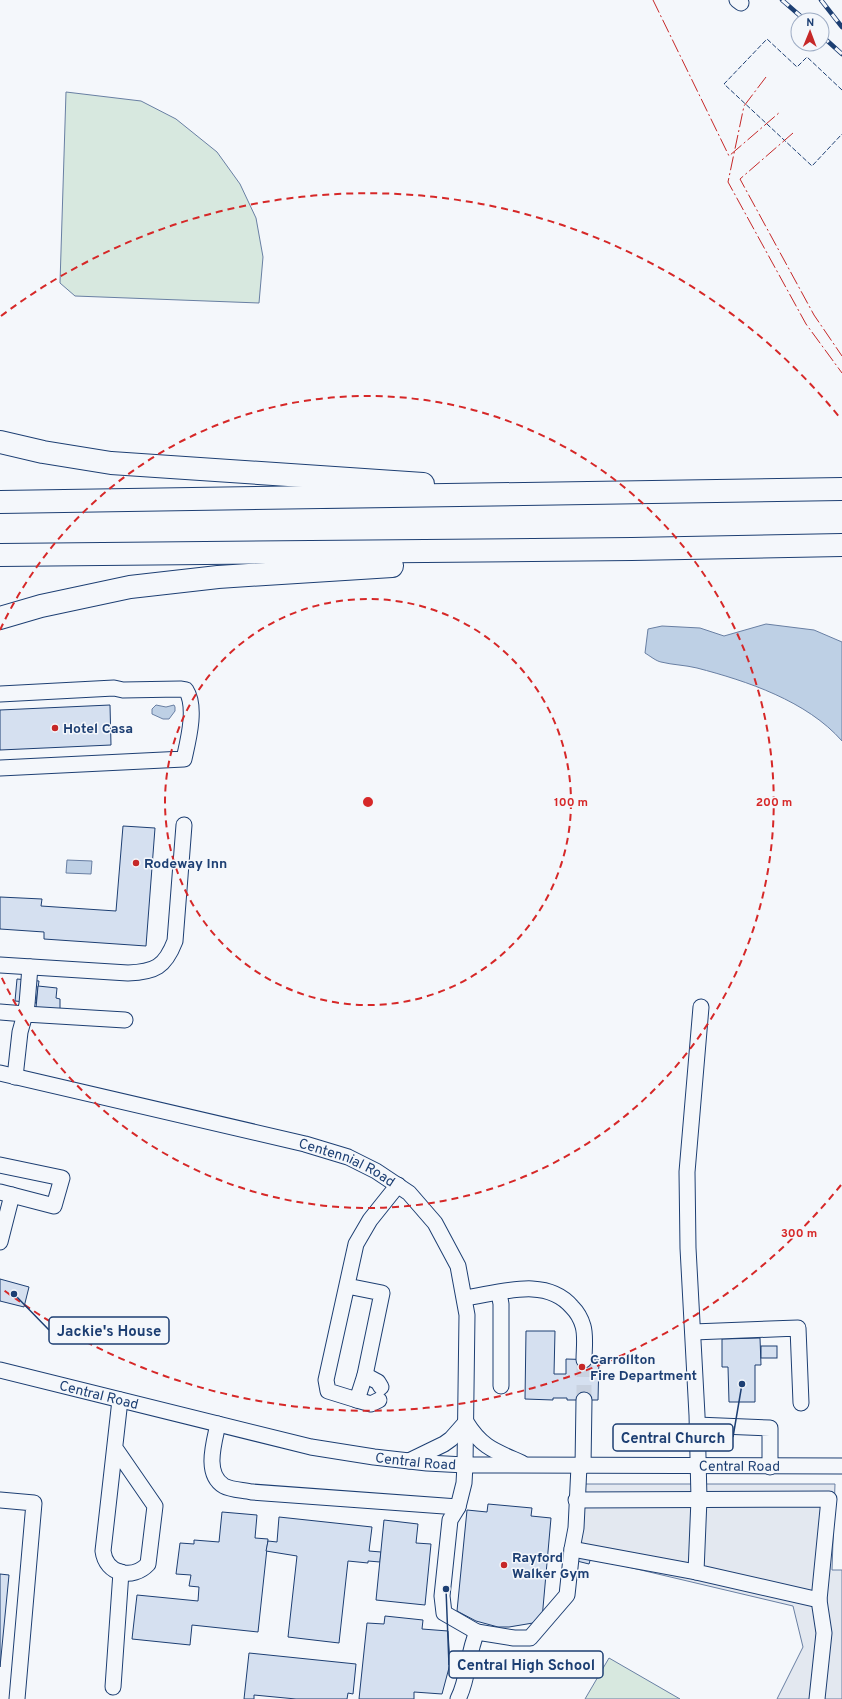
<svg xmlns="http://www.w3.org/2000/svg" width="842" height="1699" font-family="Overpass,sans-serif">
  <rect width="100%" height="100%" fill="#f4f7fb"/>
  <g fill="#d7e8df" stroke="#687fa3">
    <path d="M66,92l75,9 35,18 41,33 23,32 16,34 7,39 -4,46 -184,-7 -15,-13z"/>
    <path d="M609,1658l71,41h-95z"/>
  </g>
  <path fill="#e3e8f0" stroke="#687fa3" d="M576,1484h259l-3,86h10v129h-65l26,-52 -10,-41 -224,-53z"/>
  <g fill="#bed0e5" stroke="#687fa3">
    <path d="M766,624l48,6 28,12v99c-35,-40 -95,-60 -145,-73 -12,-3 -24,-3 -36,-6 -5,-1 -11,-6 -16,-9l3,-24 14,-3 38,2 24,8z"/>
    <path d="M156,705l10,2 8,-2 1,2v4l-6,8h-6l-11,-5v-5z"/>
    <path d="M67,860l25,1 -1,13 -25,-1z"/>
  </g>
  <g fill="#d5e0f0" stroke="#1d3f73">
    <path d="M110,705l1,40 -111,5v-40z"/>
    <path d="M123,826l32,2 -9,118 -102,-7v-7l-44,-3v-32l42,2 -1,7 75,5z"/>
    <path d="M17,979l22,2 -3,22 -21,-2z"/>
    <path d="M38,986l19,2 -1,10 4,1v11l-24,-2z"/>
    <path d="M0,1279l29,8 -5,20 -24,-6z"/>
    <path d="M526,1331h29l-1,43h12v-15l33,1 -1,40h-31v-2h-14v2l-28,-1z"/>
    <path d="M760,1338l1,27h-6v37h-26l-1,-35h-6v-28z"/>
    <rect x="761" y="1346" width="16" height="12"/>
    <path d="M488,1504l44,4 -1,8 20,2 -9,101 -9,4 -24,4h-11l-22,-6 -19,-10 10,-101 20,2z"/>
    <path d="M222,1512l35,3 -2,23 13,1 -10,93 -66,-7 -2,20 -58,-6 5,-44 61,6 1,-14 -10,-1 2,-11 -15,-1 4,-31 14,1v-4l25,2z"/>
    <path d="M279,1517l93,10 -3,24 12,1 -1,10 -12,-1v2l-20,-2 -9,82 -51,-6 9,-81 -31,-5 2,-10 9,1z"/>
    <path d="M384,1520l34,4 -2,19 15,1 -6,61 -49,-5z"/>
    <path d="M575,1554l16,3 -2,7 -16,-4z"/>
    <path d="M0,1574l9,1 -9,92z"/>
    <path d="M385,1616l38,4 -1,9 26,2 2,33 -8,30 -28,-2v7h-55l8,-76 17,1z"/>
    <path d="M249,1653l107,11 -3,30 -5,-1 -1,6h-51l-42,-4v4h-10z"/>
  </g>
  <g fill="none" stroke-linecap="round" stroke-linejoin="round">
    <path stroke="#c9d2e0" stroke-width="15" stroke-dasharray="15 8" stroke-linecap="butt" d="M584,1400v-40"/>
    <g stroke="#1d3f73" stroke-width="17">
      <g id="minor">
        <path d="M737,0l4,3"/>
        <path d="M0,694l114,-6 9,2 57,-1 6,1c11,17 2,51 -2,69l-184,9"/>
        <path d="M0,965l128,8c27,-1 37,-6 47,-32l9,-116"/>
        <path d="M701,1007l-14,165 1,76 9,167 2,84 -3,73 123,28 5,33 -7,66"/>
        <path d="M0,1012l25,2 2,-10 3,-37"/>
        <path id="s1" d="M0,1073l305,71 43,13 28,14 33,22 26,30 23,43 9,49 -2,150 -1,18 -6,24 -8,13 -8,76 2,17 33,19"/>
        <path d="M15,1077l5,-45 5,-18 100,6"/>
        <path d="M0,1165l62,13 -8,28 -54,-14"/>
        <path d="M0,1242l12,-47"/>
        <path d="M347,1286l35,7 -17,82 -8,25 -29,-9 -2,-11 30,-136 14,-24 28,-35"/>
        <path d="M499,1293l2,11v82"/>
        <path d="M465,1298c35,-5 81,-22 107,9 5,5 9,12 11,19 3,10 1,23 1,34"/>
        <path d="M693,1332l105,-4 3,75"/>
        <path id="s2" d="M0,1370l311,77 63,10 53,6 38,2 377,1"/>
        <path d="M365,1375l13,7 3,5"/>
        <path d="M357,1400l14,4 8,-4"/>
        <path d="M218,1424c-4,19 -14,50 6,62 7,4 20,4 28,6l206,15"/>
        <path d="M697,1425l73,3v39"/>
        <path d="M115,1448l40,58 -7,58c-15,16 -42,11 -45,-13l17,-151"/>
        <path d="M409,1461l35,-17 7,-5 15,-17c16,26 29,29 56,41"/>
        <path d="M583,1466l1,-66"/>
        <path d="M0,1500l34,3 -17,196"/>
        <path d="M576,1500l253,-1 -10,101"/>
        <path d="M572,1549l124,23"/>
        <path d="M113,1687l8,-115"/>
        <path d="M458,1699c11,-21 9,-45 19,-67l37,6h16l37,-43 5,-46 4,-21 3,-62"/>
      </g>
    </g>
    <g stroke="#1d3f73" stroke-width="24">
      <g id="highway">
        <path d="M0,442l43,10 68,11 312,21"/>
        <path d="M0,502l842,-13"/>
        <path d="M0,555l632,-6 210,-4"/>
        <path d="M0,618l41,-12 89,-19 88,-10 174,-11"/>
      </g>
    </g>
    <use href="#minor" stroke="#f4f7fb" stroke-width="15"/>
    <use href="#highway" stroke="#f4f7fb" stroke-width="22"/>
    <g stroke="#1d3f73" stroke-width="4.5">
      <g id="rail">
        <path d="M782,0l23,20"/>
        <path d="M821,0l21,27"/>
        <path d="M822,36l20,18"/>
      </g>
    </g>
    <use href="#rail" stroke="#f4f7fb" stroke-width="3" stroke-dasharray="9" stroke-linecap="butt"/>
    <path stroke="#1d3f73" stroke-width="1" stroke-dasharray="5 2" stroke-linecap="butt" d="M842,90l-35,-33 -10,10 -30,-28 -43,45 88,82 30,-32"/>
    <g stroke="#c62828" stroke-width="1" stroke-dasharray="14 3 2 3" stroke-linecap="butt">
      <path d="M653,0l76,156 51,-44"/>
      <path d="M766,77l-22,29 -16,76 78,142 36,49"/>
      <path d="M793,133l-53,46 74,136 28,41"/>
    </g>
  </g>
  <g fill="none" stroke="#d62828" stroke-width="2" stroke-dasharray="7 5">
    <circle cx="368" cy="802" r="203"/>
    <path d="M0 630A406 406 0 1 1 0 974"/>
    <path d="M841 1185A609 609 0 0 1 1 1288M1 316A609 609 0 0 1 841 419"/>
  </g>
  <g fill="#c62828" stroke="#f4f7fb" stroke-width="1.5">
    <circle cx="55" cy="728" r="4"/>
    <circle cx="136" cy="863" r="4"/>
    <circle cx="582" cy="1367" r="4"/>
    <circle cx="504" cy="1565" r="4"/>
  </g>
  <g text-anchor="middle" stroke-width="3" stroke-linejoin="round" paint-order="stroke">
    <g font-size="14" font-weight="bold" fill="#1d3f73" stroke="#f4f7fb" text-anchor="start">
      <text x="63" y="733">Hotel Casa</text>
      <text x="144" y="868">Rodeway Inn</text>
      <text x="590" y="1364">Carrollton<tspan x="590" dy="16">Fire Department</tspan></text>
      <text x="512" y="1562">Rayford<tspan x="512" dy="16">Walker Gym</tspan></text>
    </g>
    <g font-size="14" fill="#1d3f73" stroke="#f4f7fb">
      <text dy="5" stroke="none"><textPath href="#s1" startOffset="359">Centennial Road</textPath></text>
      <text dy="5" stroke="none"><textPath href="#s2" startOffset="102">Central Road</textPath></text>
      <text dy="5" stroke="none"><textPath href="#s2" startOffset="426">Central Road</textPath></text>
      <text dy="5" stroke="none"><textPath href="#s2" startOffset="750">Central Road</textPath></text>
    </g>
  </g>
  <circle cx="368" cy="802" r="6" fill="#d62828" stroke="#f4f7fb" stroke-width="2"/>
  <g font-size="12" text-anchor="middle" font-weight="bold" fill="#d62828" stroke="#f4f7fb" stroke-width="3" stroke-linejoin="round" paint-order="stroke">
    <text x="571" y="806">100 m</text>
    <text x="774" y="806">200 m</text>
    <text x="799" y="1237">300 m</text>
  </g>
  <path fill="none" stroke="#1d3f73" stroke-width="1.5" d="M14 1294L49 1330M742 1384L733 1437M446 1589L449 1665"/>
  <g fill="#1d3f73" stroke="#f4f7fb" stroke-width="1.5">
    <circle cx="14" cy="1294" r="4"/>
    <circle cx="742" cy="1384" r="4"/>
    <circle cx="446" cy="1589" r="4"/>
  </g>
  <g fill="#f4f7fb" stroke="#1d3f73" stroke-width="1.5">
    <rect x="49" y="1317" width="120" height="27" rx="4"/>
    <rect x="613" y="1424" width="120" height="27" rx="4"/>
    <rect x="449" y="1651" width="154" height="27" rx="4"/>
  </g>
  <g font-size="15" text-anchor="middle" font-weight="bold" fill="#1d3f73">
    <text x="109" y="1336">Jackie's House</text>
    <text x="673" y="1443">Central Church</text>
    <text x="526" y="1670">Central High School</text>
  </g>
  <g transform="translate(810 32) rotate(1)"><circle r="19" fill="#f4f7fb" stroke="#9eadc5"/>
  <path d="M0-3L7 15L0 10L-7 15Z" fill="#c62828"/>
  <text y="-6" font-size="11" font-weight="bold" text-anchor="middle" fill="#1d3f73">N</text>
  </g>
</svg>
